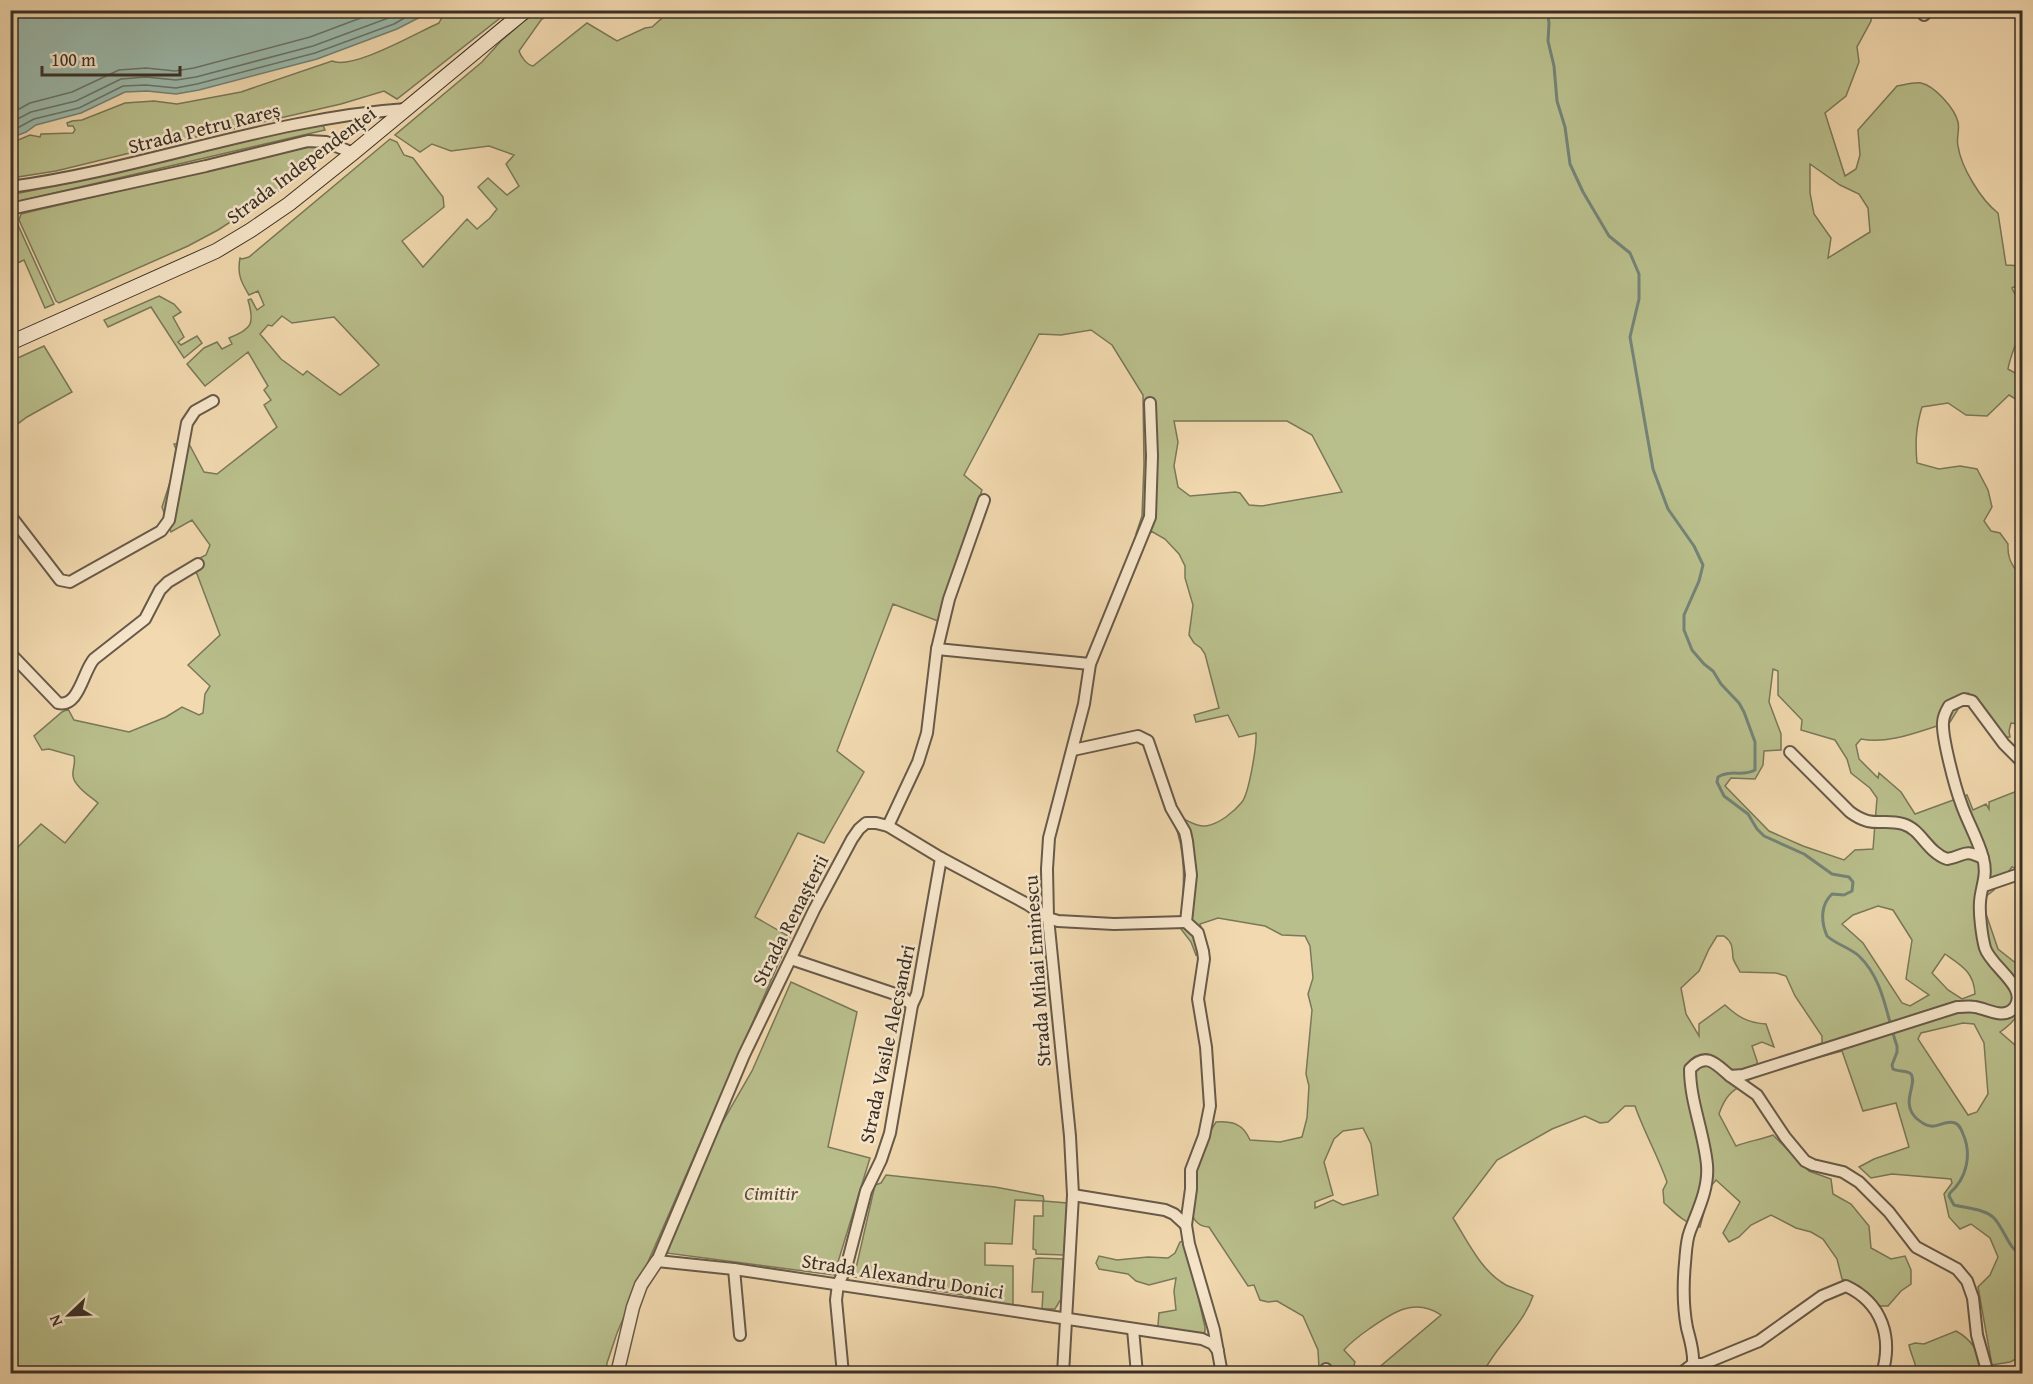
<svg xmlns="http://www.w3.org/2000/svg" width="2033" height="1384" font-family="'Gentium Book Plus',serif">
  <rect width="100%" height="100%" fill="#f2d9af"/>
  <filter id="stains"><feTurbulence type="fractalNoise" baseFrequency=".00333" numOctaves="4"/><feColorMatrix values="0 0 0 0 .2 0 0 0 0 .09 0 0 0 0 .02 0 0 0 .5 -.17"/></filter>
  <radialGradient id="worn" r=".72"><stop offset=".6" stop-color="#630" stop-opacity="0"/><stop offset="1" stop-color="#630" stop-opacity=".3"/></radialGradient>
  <g fill="#b9bf8c" stroke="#7a785a" stroke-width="1.5" fill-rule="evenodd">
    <path d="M671,10l1201,1 -1,10 -14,26 2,15 -13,34 -21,17 20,63 11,-7 4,-14 -2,-25 39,-44c7,-1 17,-4 24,-3 14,3 34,26 37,39 2,8 -2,16 0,24 3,21 23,54 40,67l8,52 16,1v17l-10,5c2,7 8,10 10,16 6,18 -11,46 -14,65l7,4 7,-2v32l-13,-8 -22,21 -21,-1 -18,-12 -26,4c-6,20 -7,35 -5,56l22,6 21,-3 17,3 11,21 4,17 -8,14 7,10 9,2 8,11c-1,20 8,22 14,39v145l-4,-4 -7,-1 -2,8 1,6h-7l-35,-44 -18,29c-28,8 -60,23 -89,17l-5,6 3,14 19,19 1,-5 22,19 14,22 52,-19 6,15 13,-6 3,5v-7l33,-13v79l-4,1 -6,-2 -18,23 -10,8 1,13 13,38 24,19c0,31 6,45 -22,64l22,19v305l-12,6 -18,3 -14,-78 12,-12 8,-18 -8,-19 -19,-14 -11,5 -11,-12 -5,-23 8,-11 -1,-4 -59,-5 -21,4 -12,-11 15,-8 35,-12 -13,-44 -33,8 -21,-60 -33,9 -7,-10 20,-7v-7l-27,-40 -9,-20 -10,-3 -36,-1c-2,-4 -6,-10 -7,-14 -1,-11 0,-15 -9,-22h-7l-8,13 -10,22 -18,17 5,26 13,22v-12l26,-19c13,12 23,18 41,19l8,23 -12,-5 -10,4 5,15 1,12c-19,17 -30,14 -39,41l17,32c12,-5 24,-6 37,-11l36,36 22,8 2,15 18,10 18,22 2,22 20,11 14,-3 6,14v14l-10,7 -13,15h-8l-21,-20 -17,-7 -5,-20 -14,-20 -12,-7 -15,-4 -25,-13 -20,10 -12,12 -10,5 -6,-9 17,-31 -24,-22 -5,6 -11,41c-20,-7 -21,-11 -36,-24l-1,-13 4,-8c-9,-26 -23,-50 -32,-76h-10l-17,16 -8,1 -15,-7 -33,13 -55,31 -44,58c15,24 28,53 53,67 8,4 18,6 27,11 -10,29 -37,50 -50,77h-110l-3,-3 7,-1 64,-54c-27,-18 -49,-2 -72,14 -10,7 -17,12 -25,21l11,12 -3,10 -33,-4 -1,-18 -15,-34 -26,-15 -9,1 -8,-2 -6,-15 -6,1 -39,-59c-40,-2 -6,-86 7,-105 17,-1 27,2 34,18l30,2 22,-5 5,-19 2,-32 -3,-12 6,-64 -4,-16 5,-16 -3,-32 -5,-10 -23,-1 -17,-9 -47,-8 -18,6 9,28 -13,3 -5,-13 -10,-13c2,-35 7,-74 -7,-106l10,-4c6,3 14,8 22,7 13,-2 28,-14 36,-24 7,-9 15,-57 14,-69l-17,4 -11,-22 -32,7 -2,-7 25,-7 -14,-54 -4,-6 -7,-5 -5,-8 4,-30 -8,-27v-12l-6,-12 -14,-15 -14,-8 -4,5 -11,-2 6,-18 2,-52 -1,-69 -31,-50 -21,-15 -30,5 -22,-1 -75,141 18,15 -44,131 -45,-17 -56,147 27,21 -40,71 -26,-10 -43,84 35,20 -173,396 -10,30 -1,10h-595l-1,-518 31,-31 24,19 33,-40c-7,-6 -24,-17 -25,-27 -1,-7 3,-12 1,-20l-25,-7 -7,1 -8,-14 28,-24 6,-3 6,11 55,12 37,-15 16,-10 17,8 4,-2 2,-19 5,-8 -22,-21 32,-30 -23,-61 -9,-10 18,-9 4,-10 -18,-25 -21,12 -9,-25 10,-31 4,-27 -2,-5 14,-2 16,30 13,2 60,-47 -13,-22 7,-5 -7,-10 4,-4 -20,-34 -43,34 -18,-22 17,-16 13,-6 5,7 10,-5 -3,-6c23,-9 26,-14 19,-38l3,-1 6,11 7,-5 -6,-14 -9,4c-8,-13 -12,-21 -9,-37l2,1 7,-2 141,-118 7,3 7,13 9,3 30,39 1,10 -42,34 21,26 44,-48 10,10 13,-11 7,-9 -19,-22 10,-9 19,17 12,-9 -13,-22 8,-9 -25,-9 -38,5 -19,-7 -12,8 -25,-17 87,-73 19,-21 22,-19 15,-11h16l-13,9 -22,31c2,6 8,14 14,15l54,-43 30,18 28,-13 7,-1zM1810,164l30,21 19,9 9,14 2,24 -42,26 3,-20 -17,-24 -4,-21zM282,316l10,7 42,-6 45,48 -39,30 -33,-24 -4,4 -22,-16 -21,-25 8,-9 4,1zM1174,421h113l25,14 30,57 -80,14 -13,-1 -9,-12 -5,-1 -45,4 -12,-9 -4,-21 4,-24zM1773,669l5,2v24l24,25 -1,10 34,10 12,19 4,14 19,15 7,10 -4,51 -18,1 -11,10 -41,-14 -34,-15 -44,-45 6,-8 24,1 8,-14 1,-14 17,-1v-16l-12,-32zM1878,906l15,4 19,30 -6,39 23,16 -19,11 -8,-3 -39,-60 -21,-19 11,-9zM1945,954c16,11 29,18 30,40l-13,5 -14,-9 -16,-17zM1963,1023l11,1 10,19 4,51 -11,18 -9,3 -50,-76 3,-6zM1363,1128l8,16 7,51 -35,10 -10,-5 -18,8v-6l18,-7 -9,-33 10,-23 9,-8z"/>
    <path d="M445,11h64l-112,88 -13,-8 -43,13 -117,27 -6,-1 -6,3 -156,38 -45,7v-35l19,-8 10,2 1,-3 32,-1 2,-3 -2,-4h-5l-1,-3 5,-2 10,-1 43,-17 29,-2 23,3 64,-12 91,-31c21,9 84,-28 107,-38z"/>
    <path d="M322,123l3,7 -314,73 -1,-8 102,-21z"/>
    <path d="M313,146l8,2 3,6 -46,37 -60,39 -30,16 -129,57 -3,-2 -37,-81 2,-6 12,-3z"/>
    <path d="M10,218h3l4,5 37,81 -9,4 -21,-48 -13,6z"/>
    <path d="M159,296l15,8 7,8 -8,5 11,20 -6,5 3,3 16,-9 5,7 -18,15 -33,-51 -43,20 -4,-7z"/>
    <path d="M44,346l28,46 -45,25 -16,12v-68z"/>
    <path d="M791,982l66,30 -29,135 42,11 -36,117 -168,-22 49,-118 37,-64z"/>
    <path d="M886,1175l109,12 48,9 1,5 23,2 -3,52 -28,-1v-4l-3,-1 1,-33h9v-15l-28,-1 -3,44 -27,-1v22l28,1v41l-50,-12 -109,-18 21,-92 6,-2z"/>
    <path d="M1185,1240l20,87v5l-7,4 -43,-7 3,-4 1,-12 17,-3 -2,-19 2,-13 -27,7 -13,-4 -8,-7 -29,-5 -3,-6 3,-7 18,4 31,-3 20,1 7,-5 5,-11z"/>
    <path d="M1038,1258l25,1 -2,40 -6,10h-13l1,-17h-11l2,-33z"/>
    <path d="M1956,1331c17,9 25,24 29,42h-68c-1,-10 -6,-18 -8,-28l6,-2 9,1z"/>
  </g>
  <path fill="#9bbaad" stroke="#748377" stroke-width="1.5" d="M11,10h421v1l-35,18 -80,30 -118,31 -23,4 -29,-3 -22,1 -44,21 -45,12 -10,7 -15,6z"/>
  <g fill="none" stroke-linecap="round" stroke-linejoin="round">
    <g stroke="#6a756a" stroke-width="1.5">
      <path d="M10,114l20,-11 42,-11 47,-22 27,-2 29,3 19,-3 116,-31 72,-27"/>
      <path d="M10,123l21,-11 45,-11 45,-22 25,-2 30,3 20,-3 117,-31 78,-29 12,-7"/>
      <path d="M10,132l24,-13 45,-11 44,-22 23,-1 30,3 21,-4 118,-31 79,-29 24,-14"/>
    </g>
    <path stroke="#748377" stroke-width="3" d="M1547,10l2,13 -1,18 6,25 3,35 8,26 5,37 13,28 26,44 21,17 9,21v25l-9,38 23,132 15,40 26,37 9,19 -4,16 -15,34v15l8,20 12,14 9,7 8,13 18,19 5,9 11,30v28c-12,7 -24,-1 -37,7l-1,5 7,14 24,18 9,15 7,7 40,18 28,20 17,3 4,5 -1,9 -8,4 -12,-1c-12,11 -11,28 -5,42 10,9 22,11 32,20 25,24 27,59 38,90v6l-5,13 1,4c5,3 14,1 18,5 7,10 -11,28 5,44 20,18 25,0 39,5 5,2 6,6 8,11 9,20 4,44 -13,59l-1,3 5,9c12,3 31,4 40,13 11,12 14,30 28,38"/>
    <g stroke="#685a49" stroke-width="14">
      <g id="minor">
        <path d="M1924,15l5,-5"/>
        <path d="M10,187c134,-18 261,-69 396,-78"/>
        <path d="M10,209l196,-43 102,-25 18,1 27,11"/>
        <path d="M10,515l50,65 10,2 16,-9 75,-42 8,-11 18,-97 8,-12 18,-10"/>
        <path d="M937,649l153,15"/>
        <path d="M10,653l48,50c21,5 25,-32 36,-44l51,-40 15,-29 8,-8 30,-18"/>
        <path d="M1073,750l65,-14 10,5 23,67 14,24 2,9 4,34 -5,47 12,11 5,18 1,8 -6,40 8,48 4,59 -6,30 -13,34v19l-5,36 3,19 25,86 8,44"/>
        <path d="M1790,752l60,60c23,17 31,6 53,12 18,5 24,28 44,35 19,-3 15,-11 36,-1"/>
        <path d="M888,826l30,-64 9,-29 10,-84 12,-50 35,-99"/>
        <path d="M1984,886l38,-13"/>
        <path d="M1186,922l-72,2 -56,-3 -10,-3 -21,-14 -86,-46 -53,-32 -12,-3h-10l-7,6 -7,10 -38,71 -70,145 -87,206 77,8 468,70 11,5 5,7"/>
        <path d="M791,959l110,37 11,9"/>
        <path d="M1730,1076l27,19 28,42 20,24 8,4 30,7 16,10 30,30 27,35 41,22 10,12 6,17 4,37 11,39"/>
        <path d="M1073,1195l92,15 9,4 12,11"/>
        <path d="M734,1269l6,66"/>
        <path d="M1133,1329l4,45"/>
        <path d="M1693,1364h10l56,-23 63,-45 24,-10c36,17 47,51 36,88"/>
        <path d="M843,1374l-7,-74 2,-16 8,-16 20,-77 15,-31 9,-27 22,-128 5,-11 24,-136"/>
        <path d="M1063,1374l10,-179 -3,-59 -22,-218 -1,-49 2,-31 35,-134 6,-40 60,-147 2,-61 -2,-53"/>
        <path d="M1326,1374v-5"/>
        <path d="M1680,1374l13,-10c1,-13 -3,-24 -6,-36 -4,-21 -4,-44 -2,-65 1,-10 1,-22 5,-32 8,-21 19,-43 17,-66 -3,-33 -17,-63 -17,-96 16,-18 26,-5 40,7l13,-1 214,-68c6,0 13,-1 18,0 13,2 28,13 39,1 16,-20 -23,-41 -29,-60 -3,-11 -6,-34 -5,-46 1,-16 8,-26 3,-44 -5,-19 -16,-37 -22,-55 -6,-16 -19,-65 -18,-80 0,-6 3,-12 6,-17l15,-7 8,2 32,43 18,18"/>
      </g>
    </g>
    <g stroke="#685a49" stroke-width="15">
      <path id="tertiary" d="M617,1374l16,-67 8,-22 16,-24"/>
    </g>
    <g stroke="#3a3027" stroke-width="16">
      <path id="secondary" d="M10,343l206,-92 35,-21 38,-26 64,-51 173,-143"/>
    </g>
    <use href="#minor" stroke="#f7e6cb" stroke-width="10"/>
    <use href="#tertiary" stroke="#f7e6cb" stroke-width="12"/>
    <use href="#secondary" stroke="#f7e6cb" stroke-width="14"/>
  </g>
  <g text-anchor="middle" stroke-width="5" stroke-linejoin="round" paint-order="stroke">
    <g font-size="20" fill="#3a3027" stroke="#f7e6cb">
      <text transform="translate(204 128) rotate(-14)" y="7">Strada Petru Rareș</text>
      <text transform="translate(301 165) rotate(-37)" y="7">Strada Independenței</text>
      <text transform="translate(790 920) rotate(-63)" y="7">Strada Renașterii</text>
      <text transform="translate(1037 971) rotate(-94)" y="7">Strada Mihai Eminescu</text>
      <text transform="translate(887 1044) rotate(-78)" y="7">Strada Vasile Alecsandri</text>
      <text transform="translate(903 1276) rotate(9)" y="7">Strada Alexandru Donici</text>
    </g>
    <g font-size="20" font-style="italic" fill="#534d3b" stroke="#f7e6cb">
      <text x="771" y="1200">Cimitir</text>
    </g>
  </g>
  <rect width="2033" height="1384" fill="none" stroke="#f2d9af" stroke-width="36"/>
  <rect x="12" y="12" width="2009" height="1360" fill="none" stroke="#3a3027" stroke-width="3"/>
  <rect x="18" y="18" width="1997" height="1348" fill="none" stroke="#3a3027" stroke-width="1.5"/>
  <g transform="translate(69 1315) rotate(247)" stroke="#f7e6cb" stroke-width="4.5" paint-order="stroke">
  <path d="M0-4.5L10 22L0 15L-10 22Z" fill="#3a3027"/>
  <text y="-9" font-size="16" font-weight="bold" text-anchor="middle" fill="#3a3027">N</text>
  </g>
  <path d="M42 66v9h138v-9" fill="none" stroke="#3a3027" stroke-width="3"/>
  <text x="51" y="66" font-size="18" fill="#3a3027" stroke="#f7e6cb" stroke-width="4.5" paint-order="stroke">100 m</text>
  <rect width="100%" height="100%" filter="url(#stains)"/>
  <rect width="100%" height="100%" fill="url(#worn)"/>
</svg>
